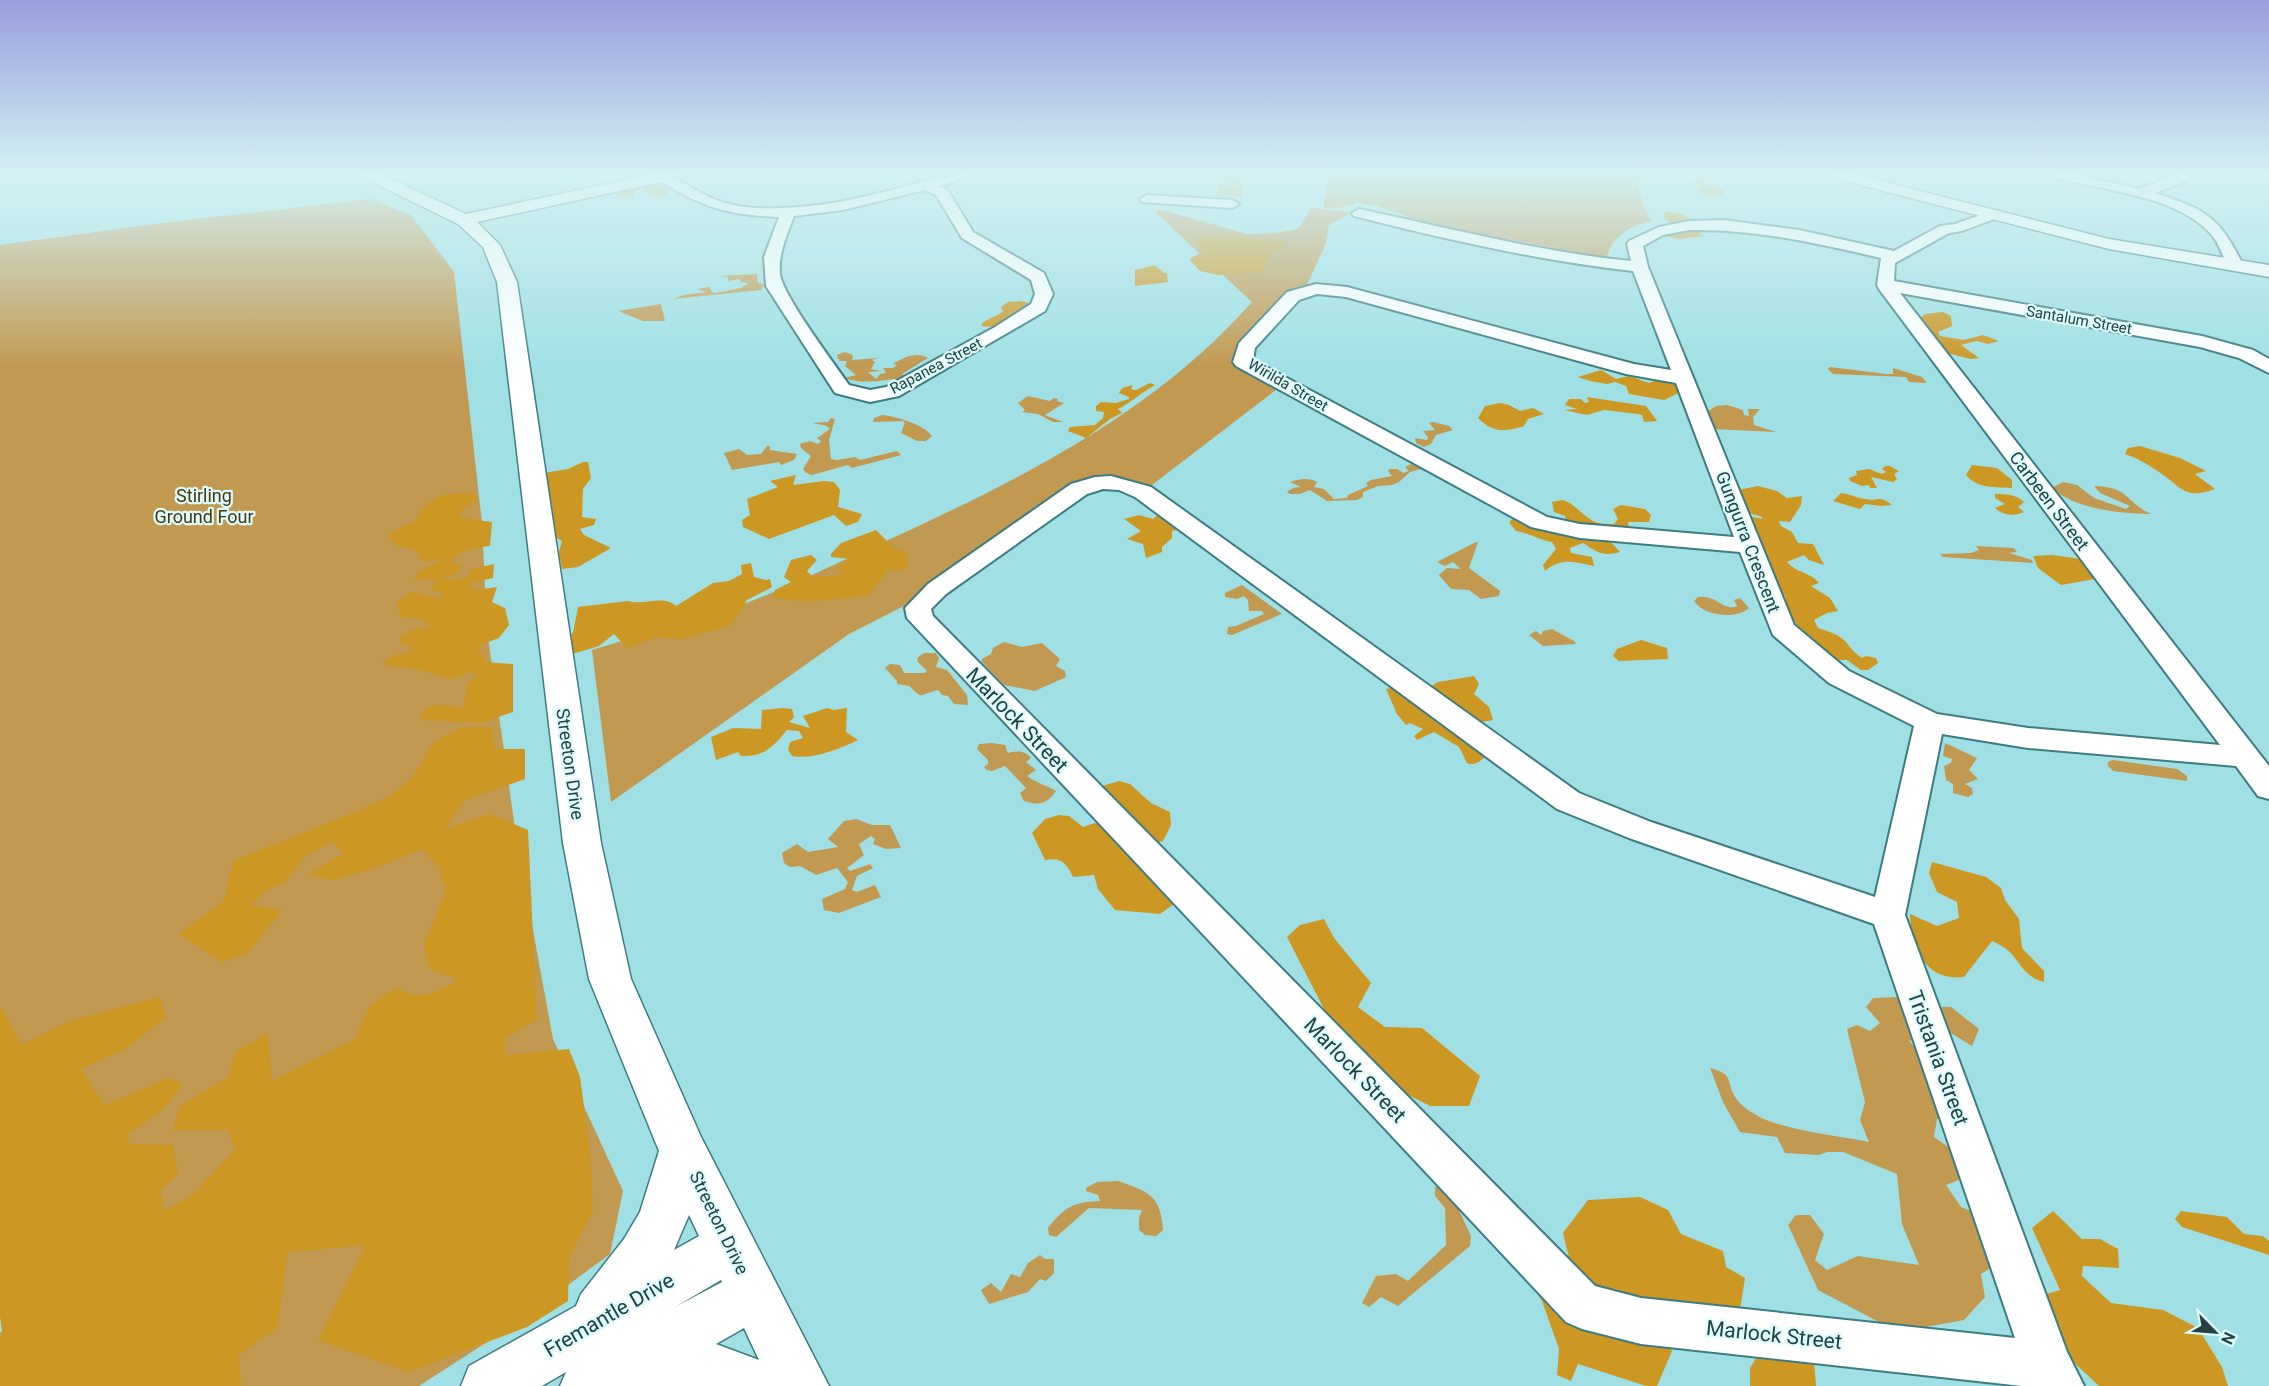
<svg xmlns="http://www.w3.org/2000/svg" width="2269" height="1386" font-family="Roboto,sans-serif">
  <rect width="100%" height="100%" fill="#a0e0e4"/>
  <g fill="#c19950">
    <path d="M1327,175h314l-4,5 5,22 9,19c-20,5 -40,15 -44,37l-175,-33 -58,-20 -17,-2 -19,5h-14z"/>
    <path d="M650,185h17l6,5 -6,1 -1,5h-11l-13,-5 3,-1 -2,-1 -9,3 1,5 -18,-1 -2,-1 4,-2 -9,-1z"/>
    <path d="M370,199l41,16 43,57 28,251 5,107 30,213 36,196 70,152 -13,63 -92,68 -99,64h-419l52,-47 -52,-65v-1029l162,-22z"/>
    <path d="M1311,208l42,4 -24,13 -3,18 -20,44 -64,59 -4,17 43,23 -133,102 -20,-9 -14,-2 -42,9 -166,119 -57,29 -238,168 -19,-152 157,-48 35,-14c166,-78 344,-146 468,-286l-96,-89 3,-4 88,25c18,0 35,-1 52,-6z"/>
    <path d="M757,274l1,9 6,1 -3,6 -88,9 11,-4 23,-3 -10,-3 12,-2 3,5 3,1 26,-5 8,-5 -8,-1 -2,-3 -10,2 -2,-4 -7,-1z"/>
    <path d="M661,304l4,17h-22l-25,-10z"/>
    <path d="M845,352l8,3 -1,5 26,-2 -6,2 3,2 -4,7 10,2 -13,1 8,7 4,-5 6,-1 -3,-5h10l4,-3 -4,-1c10,-7 25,-13 35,-6l-26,16 5,3 -3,1c-21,2 -40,7 -60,0l12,-3 -11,-9 2,-5h-9l3,-1 -3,-1 -1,-4z"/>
    <path d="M1830,367l56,7h7v-6l29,9 5,6 -18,-1 -3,-5 -73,-3 -5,-5z"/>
    <path d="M1028,396l22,5 4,-3 4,1 -1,2 7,2 -19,12 18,7h-10l-15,-8 -16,-2 3,-2 -7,-7z"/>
    <path d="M1727,405l16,5 1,5 5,1 -1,-7h12l-7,8 1,8 22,7 -64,-3 -8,-15 12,-8z"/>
    <path d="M882,415c13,1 43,10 50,21l-6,5h-9l-16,-8 4,-10 -2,-2 -30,1 1,-4z"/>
    <path d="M831,418l4,1 -6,21 2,19 6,1 18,-3 5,3 37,-9 4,4 -49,13 -4,-3 -36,10 -6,-2 -3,-4 8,-13 -10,-8 -1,-4 10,-3 8,3 3,-3 -4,-3 13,-9 -3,-3 -15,-3 16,-1z"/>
    <path d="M1433,422l16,4 4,4 -17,5 -5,9 -7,3 -8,-4 -1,-5 12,2 1,-3 -5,-6 12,-1 -6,-7z"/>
    <path d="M767,446h3v4l27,4 -3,6 -13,5 -2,-3 -47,8 -8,-17 15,-4 8,6 14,-1z"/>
    <path d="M1411,464l10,5 -11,3 -11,10 -7,3 -14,1 -15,6v5l-6,3 -30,1 -17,-11 -10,4h-10l-3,-2 6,-4 8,-1 -11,-5c8,-3 20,-5 27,0l-3,5 10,2 10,10 13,-1 1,-3 20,-9 -2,-3 5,-3 21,-4 -4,-5 2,-2h7l6,4 6,-2 -4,-4z"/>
    <path d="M2063,482l14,3 17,13 32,11 4,-3 -30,-13 -6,-7c36,1 30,15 57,28 -33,-1 -73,-4 -100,-26z"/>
    <path d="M1476,542h2l-9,26 31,23 -1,5 -18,3 -12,-9 -18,-1 -12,-14 8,-7 14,1 -8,-7 -8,4 -8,-4z"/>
    <path d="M1976,546l38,2 3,4 -8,1 23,7 1,3 -90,-6 -3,-3 31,-1 8,-3z"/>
    <path d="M1242,585l40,29 -50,21 -5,-1 1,-7 8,-1 28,-12 -2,-3h-13l-1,-11 -4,-4 -7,3 -12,-2v-4z"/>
    <path d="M1698,597c19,-3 25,15 39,9l-3,-6 6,-2 9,10c-13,12 -45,8 -55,-7z"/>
    <path d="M1552,629l22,12 2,3 -33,2 -14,-11 7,-4 5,4 2,-4z"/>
    <path d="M1004,642l18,5 20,-4 18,16 -4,7 9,5 1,6 -31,14 -31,-6 -22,-23v-3l9,-5 2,-6z"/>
    <path d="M924,653h12l3,5 -3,9 11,3 20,25 1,10 -14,-1 -6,-8 -6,-1 -4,-5c-21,5 -14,10 -29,-4l-12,-2v-3l-12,-13 5,-4 10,1 4,8h20l3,-2 -9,-9 -1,-4z"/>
    <path d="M992,743l13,2 3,8c9,-2 16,-3 23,5l-5,4 10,8 -9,6c10,7 19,9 29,15 -9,13 -17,15 -32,10l-4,-8 6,-5 -21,-22 -13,5 -5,-1 -3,-3 4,-3v-4l-11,-11 2,-5z"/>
    <path d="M1945,743l32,15 -8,12 9,9 -13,5 7,4 1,6 -5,3 -15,-4v-9l-7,-4 -2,-14 7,-3 1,-4 -9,-3z"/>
    <path d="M2113,760l64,9 10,7v5l-74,-10 -5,-5v-4z"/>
    <path d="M856,819l16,6h18l11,23 -15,1 -13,-5 2,-5 -4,-3 -12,8 5,11 -17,13 3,3 20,-7 3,4 -16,8 -5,14 5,2 18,-7 6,12 -42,16 -15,-3 -2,-11 23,-10 3,-7 -11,-14 -21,7 -16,-9 -10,1 -6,-4 -2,-10 15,-9 11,8 30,-5 -10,-8 16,-18z"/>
    <path d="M1898,997l8,9 45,1 28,22 -7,17 -42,-26 -10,22 -11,-2 28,39 13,37 -13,3 -3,18 23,16 7,25 -18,7 15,22 12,5 27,50 -19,12 4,23 -21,23 -66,12 -80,-42 -30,-65 8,-10h14l14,19 -9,26 12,10 31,-14 61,9 -17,-41 -5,-50 -54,-22h-16l-8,3 -34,-2 -8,-16 -37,-5 -17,-30 -13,-34c25,7 15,11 25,29 4,7 14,14 21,18 25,15 83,21 113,27l-9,-22 5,-18 -18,-73 10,-4 13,6 10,-8 -14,-16 7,-9z"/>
    <path d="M1118,1181c28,10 43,13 45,49l-7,6 -11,-1 -6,-5v-12l3,-8 -53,-2 -33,29 -7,-2 -1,-7c17,-21 25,-26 52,-27l-2,-6 -12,-4v-3l11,-6z"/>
    <path d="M1441,1186l8,3 22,47 -1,10 -72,60 -17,-9 -12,10 -7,-4 14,-27 20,-2 12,7 38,-36 -1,-37 -10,-12v-9z"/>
    <path d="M1040,1255l5,4h9v14l-8,8 -6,-2 -12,13 -39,12 -8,-14 10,-7 10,9 10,-18 9,3 8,-14z"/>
  </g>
  <g fill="#cc9722">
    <path d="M1705,175h16l5,3 -23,3 3,4 12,2 7,5 -2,3h-20l-2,-4 -6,-1 8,-4 -12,-3 2,-3h7l-2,-3z"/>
    <path d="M1221,177l22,1 -1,19 -26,-3 4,-6h-3v-4l19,1 -17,-7z"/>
    <path d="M1665,212l15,1 16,9 2,8 4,2 -3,2 6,2 -27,3 -25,-6 25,-5 -14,-10z"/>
    <path d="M1200,238h43l41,3 -2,8 -9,3 -10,20 -45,3 -18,-4 -11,-12 16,-8 -11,-9z"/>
    <path d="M1155,265l9,8h3l1,9 -33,4v-16z"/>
    <path d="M1021,301l8,2c-11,16 -28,27 -48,23l2,-4 20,-10 -2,-5 7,-5z"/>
    <path d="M1943,312l8,4 1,10 -14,6 2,4 24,4 19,-5 16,6 -11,3 -12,-3 -15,4 18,13 -8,1 -32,-8 -20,-32 6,-5z"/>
    <path d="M1601,370l15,9 13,-3 20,7 29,-11 7,18 -21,10 -35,-6 -3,-8 -11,-4 -8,2 -17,-3 -12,-4z"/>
    <path d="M1150,383l5,2c-13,7 -23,17 -37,24l4,4 -12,6 -24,19 -18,-7 2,-4 25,-2 8,-7 1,-6 -8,-1v-5l5,-4 15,1 13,-4v-2l-10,-4 3,-5 11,-3 -2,4 5,1z"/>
    <path d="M1587,397l59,9 11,15 -13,1 -2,-7 -4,-1 -34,-4 -17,5 -23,-5 13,-1 -12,-4 4,-6h12l4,4 4,-1z"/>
    <path d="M1500,403l9,2 11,6 13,-3 11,6 -16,5 -4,7c-18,6 -32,7 -46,-8l7,-12z"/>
    <path d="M2140,446l40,12 26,13 -11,3 20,15c-31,11 -32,-1 -56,-17 -10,-7 -22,-14 -34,-18l3,-6z"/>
    <path d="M583,462h5l3,16 -8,11 -1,28 14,2 -2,6 -14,4 4,6 27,13 -33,19 -16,2 -3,-17 3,-11 -9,-5 -9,-63 24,-4z"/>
    <path d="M1972,465l25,3 15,12v8c-16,-1 -35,1 -46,-13z"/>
    <path d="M1885,466h5l9,5 -5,3 3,5 -4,3 -22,-5 6,11h-7l-1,-3 -7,1 -12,-5 -1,-3 8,-3 -1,-4 13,-2 13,5 4,-2 -4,-3z"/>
    <path d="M796,475l-3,10 31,-4 10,1 6,8 -2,17 24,7 -4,8 -12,4 -12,-11 -65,24 -26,-12 -1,-7 8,-5 -3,-16 31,-12 -8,-6z"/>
    <path d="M1758,486l19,5 10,7 15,-2 -1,9 -11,17 -11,-1 2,5 11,6 6,11 15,1 11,21 -15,-5 -5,-5 -17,7c8,10 23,10 32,21l-8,3 19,12 8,13 -11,2 -13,7 4,8c9,3 20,6 27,13 6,7 9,12 17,17l4,-2 10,2 2,5 -10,7h-7l-14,-10h-26l-26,-24 6,-6 -21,-28 6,-5 -17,-18 -21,-63 14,3v-2l-16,-5 -13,-21z"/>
    <path d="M473,493l5,5 -19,16 3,4 30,4 -2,24c-14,2 -30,3 -40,15l12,6 -8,8 -11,3 5,2 19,-2 5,-9 22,-5 -1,14 -24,5 5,7 23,-3 -5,15 13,6 4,17 -10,13 -21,8 6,16 29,2v48l-32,11 -59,-3 -2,-3c8,-18 27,-10 43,-9l5,-26 10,-7 -7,-3c-25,11 -23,6 -46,-1 -14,-3 -30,-4 -44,-7l14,-9 16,-3 1,-3 -12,-7 1,-6 16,-8 15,-1 -11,-8 -20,-2 -4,-15 14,-10 33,7 -3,-6 -10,-3 2,-6 8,-3 -27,-2 5,-8 24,-11 -7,-1 -10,3 -8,-4 1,-6 -22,-7 -8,-6v-4l13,-9 11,-3c17,-29 28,-29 60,-30z"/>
    <path d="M1841,493c10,1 15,5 24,6 12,3 14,-5 27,6l-11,1 -16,-2 -5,5 -27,-8z"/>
    <path d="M1995,494c12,0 20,0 29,8l-6,5 6,5c-10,4 -20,4 -29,-4l10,-4 -10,-6z"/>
    <path d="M1562,500c11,2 18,13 28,19 6,5 16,5 24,5l4,-5 -5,-10 8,-4 24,4 6,6 -2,7h-21l1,7 -21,10 12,13c-16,5 -24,0 -37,-9l-13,5 1,5 21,4 2,9c-19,-4 -32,-9 -49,5l-2,-6 13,-16 -4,-7c-14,-2 -22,-9 -36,-11l-7,-9 6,-5c15,4 63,25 74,22l-23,-16 -1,-7 -11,-4 -2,-10z"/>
    <path d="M1163,511l16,18 -7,2v7l-10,9v5l-16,6 -3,-14 -16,-5 14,-8 -17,-12 15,-4 14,4z"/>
    <path d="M876,530l19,19 11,3 2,14 -6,5 -14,-2 -19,26c-28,3 -71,11 -97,1l3,-6 16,-8 -7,-5 7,-17 20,-5 6,5 -10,11 6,6 20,-1 11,-3 -7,-6 12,-8 -18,-2v-3l10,-11z"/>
    <path d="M2052,555l29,4 14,20 -34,6 -23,-17 -5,-12z"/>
    <path d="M751,563l3,14 12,3 4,-1 2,8 -25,13 -17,26 -48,13 -25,-2 -30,11 -13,-14 -15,12 -37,11 -2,-15 13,-9 5,-26 50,-6c15,5 35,-7 48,5l37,-23 16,-2 13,-7 -1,-9z"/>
    <path d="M1641,640l26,8 1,11 -49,2 -6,-5 4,-7z"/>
    <path d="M1474,676l5,8 -5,10 15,13 4,13 -12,2 -20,-15 -12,1 40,45c-7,6 -13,14 -22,10l-8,-16 -25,-15 -17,8 -3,-4 9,-7 -13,-6 -4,2 -9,-11 -11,-25 16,-4 14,11 22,-14z"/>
    <path d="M783,708l9,1 2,8 -5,5 21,6 -7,-12 24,-8 7,2 13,-2 -1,24 12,8c-19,9 -45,20 -66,16l-4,-6 2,-8 13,-4 -4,-7 -12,-1c-14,17 -23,27 -46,26l-3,-4 -22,8 -5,-23 22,-9 28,1 1,-19z"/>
    <path d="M463,727h29l3,22h30v30l-60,21 -20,29 45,-15 38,16 9,190 -32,18v17l64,-6 11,28 10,73 3,62 -24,46 -1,43 -41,26 -118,45 -91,-32 48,-95 -78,7 -11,76 -38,27 2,31h-241v-53l2,-2 -2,-14v-311l22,39 48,-24 90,-24 6,20 -42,33 -43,19 23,36 65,-27 13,5c-13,25 -29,35 -53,50v11l44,1 5,29 -17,16 2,21 26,-13 47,-49 -8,-19h-55l6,-23 49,-30 8,-25 32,-19 4,48 83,-42 15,-34 27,-17c27,14 37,5 61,-8l-29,-12 -5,-24 22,-53 -7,-24 -17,-18 -46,19 -43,12 -25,-5 35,-21 -10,-13 -26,14 -23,27 -17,8 -17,15 32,5 -33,42 -27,10 -43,-28 45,-33 9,-40 130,-52 30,-15 19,-16 22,-36z"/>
    <path d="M1119,781l11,3 21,19 19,9 1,13 -8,16 -25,7 -43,-56 7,-6z"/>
    <path d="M1059,815l10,1 14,11 12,-4 8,2 70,60 1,19 -14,10 -45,-4 -17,-21 -4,-14 -21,2c-7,-14 -11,-20 -28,-17l-13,-27 13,-14z"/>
    <path d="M1932,862l54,15 15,11 4,12 14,19 3,29 22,23v11c-23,-6 -23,-22 -39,-34 -4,-3 -9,-5 -13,-7l-28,36c-39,5 -53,-30 -54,-63l27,12 22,-8 -2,-16 -20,-10 -8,-19z"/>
    <path d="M1324,919l10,19 37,45 -13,24 27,20 37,1 58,48 -11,30h-39l-33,-17 -72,-78 -38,-74 13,-12z"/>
    <path d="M1640,1197l28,13 13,24 42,17 3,16 19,11 -5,32 74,50 2,26h-66v-18l9,-15 -111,-35 24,33 -15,35h-11l-68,-22 -7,17 -14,-6 2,-26 -17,-48 -20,-31 52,8 -11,-45 25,-33z"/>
    <path d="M2053,1211l29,28h18l18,10 1,19 -36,-2 -1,10 29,27 52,7 35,18 24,39 6,19h-129l-48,-45 -18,-43 27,-8 -28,-62z"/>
    <path d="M2181,1211l46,6 17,17 19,2 6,5v14l-87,-28 -7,-8z"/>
  </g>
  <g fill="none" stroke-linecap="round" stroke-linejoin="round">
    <g stroke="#3d7c80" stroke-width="4">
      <g id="street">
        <path d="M656,175c22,0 37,16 58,24 21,9 46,10 68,9 38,-1 76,-9 113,-19 24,-6 46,-14 72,-14l-2,3 -26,8 8,3 26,43 71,41 9,21 -8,17 -146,85 -29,6 -35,-9 -69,-107 -2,-29 15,-40c-52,-2 -78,-10 -122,-38zM924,190l12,5 26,43 69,42 4,14 -4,10 -36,23 -109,60 -16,3 -21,-5c-15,-22 -66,-89 -69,-111 -2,-20 7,-39 14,-58l49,-6z"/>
        <path d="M2053,175h24l62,14 37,-14h14l-4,6 -32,12c53,16 66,25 90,74l-2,3h-12c-7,-11 -10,-26 -19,-36 -35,-39 -108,-44 -156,-56z"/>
        <path d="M1147,195l85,5 7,4 -7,4 -90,-6 -2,-3z"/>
        <path d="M1359,209c90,19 180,43 272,52l-4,-17 2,-3 30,-14 30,-6 35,-1 75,10 95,21 46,-25 15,-2 37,-13 5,1 2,3 -2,3 -35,13 -13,2 -54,30 -1,18 308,55 51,14 16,9v14l-30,-15 -39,-11 -300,-54 369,473v33l-11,-3 -22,-30 -208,-18 -86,-14 -37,181 162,437 17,34h-62l-381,-42 -59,-15 -16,-7 -659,-704 -2,-10 23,-24 143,-100 24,-7 16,-1 40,11 428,306 72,29 224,75 39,-171 -85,-43 -56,-48 -33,-83 -160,-14 -49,-11 -295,-161 -3,-4 6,-19 48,-51 29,-8 31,3 287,77 37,6 -38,-99c-92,-10 -189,-32 -279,-55l-2,-3zM1689,230c66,-1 128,13 192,28l-4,27 2,4 341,456 -192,-17 -91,-14 -88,-43 -55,-46 -146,-358 -5,-21 20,-11zM1317,294l29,3 280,77 50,9 58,154 -154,-13 -33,-7 -294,-157 2,-12 44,-48zM1103,489l16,1 16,7 422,312 72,29 245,86 141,414 -374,-40 -46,-12 -662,-670 -2,-7 15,-15 141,-100z"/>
      </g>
    </g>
    <g stroke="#3d7c80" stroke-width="3">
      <g id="secondary">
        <path d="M362,175h20l84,39 184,-39h28l-8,5 -193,42 23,23 17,37 84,561 30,136 70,158 128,249h-269l6,-14 -24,14h-81l8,-20 107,-60 5,-12 43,-55 16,-27 19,-61 -70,-172 -26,-136 -66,-561 -14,-35 -25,-23 -94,-46zM689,1215l10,21 -25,14zM721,1280l1,2 -47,25zM744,1328l15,32 -43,-16z"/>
        <path d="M1831,175h26l252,64 160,26v12l-160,-28 -276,-71z"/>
      </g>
    </g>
    <use href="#street" fill="#fff" fill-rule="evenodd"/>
    <use href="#secondary" fill="#fff" fill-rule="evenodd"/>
  </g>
  <linearGradient id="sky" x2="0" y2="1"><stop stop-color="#989ede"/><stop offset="0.47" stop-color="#d4f1f3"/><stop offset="1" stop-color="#d4f1f3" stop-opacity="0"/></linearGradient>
  <rect width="2269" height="369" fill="url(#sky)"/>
  <g text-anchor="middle" stroke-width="4.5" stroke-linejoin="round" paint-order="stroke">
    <g font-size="15" fill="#264142" stroke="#dbfbfd">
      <text transform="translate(2079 320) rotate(10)" y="5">Santalum Street</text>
      <text transform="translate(936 366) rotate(-28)" y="5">Rapanea Street</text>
      <text transform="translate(1288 385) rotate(30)" y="5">Wirilda Street</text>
    </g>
    <g font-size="18" fill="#4d3709" stroke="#dbfbfd">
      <text x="204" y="502">Stirling<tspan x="204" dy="21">Ground Four</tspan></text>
    </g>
    <g font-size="18" fill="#264142" stroke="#dbfbfd">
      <text transform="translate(2049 501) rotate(53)" y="6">Carbeen Street</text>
      <text transform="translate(1748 542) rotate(69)" y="6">Gungurra Crescent</text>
      <text transform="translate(570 764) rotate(82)" y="6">Streeton Drive</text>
      <text transform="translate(719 1223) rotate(64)" y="6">Streeton Drive</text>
    </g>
    <g font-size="21" fill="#264142" stroke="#dbfbfd">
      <text transform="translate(1017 720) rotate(46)" y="7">Marlock Street</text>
      <text transform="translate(1938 1058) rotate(70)" y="7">Tristania Street</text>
      <text transform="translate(1355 1070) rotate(46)" y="7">Marlock Street</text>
      <text transform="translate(609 1315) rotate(-30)" y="7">Fremantle Drive</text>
      <text transform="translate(1774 1335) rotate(6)" y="7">Marlock Street</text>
    </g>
  </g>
  <g transform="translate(2215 1332) rotate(115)" stroke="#dbfbfd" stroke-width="4.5" paint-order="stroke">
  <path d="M0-4.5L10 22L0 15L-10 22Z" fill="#264142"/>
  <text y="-9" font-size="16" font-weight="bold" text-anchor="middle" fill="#264142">N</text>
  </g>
</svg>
